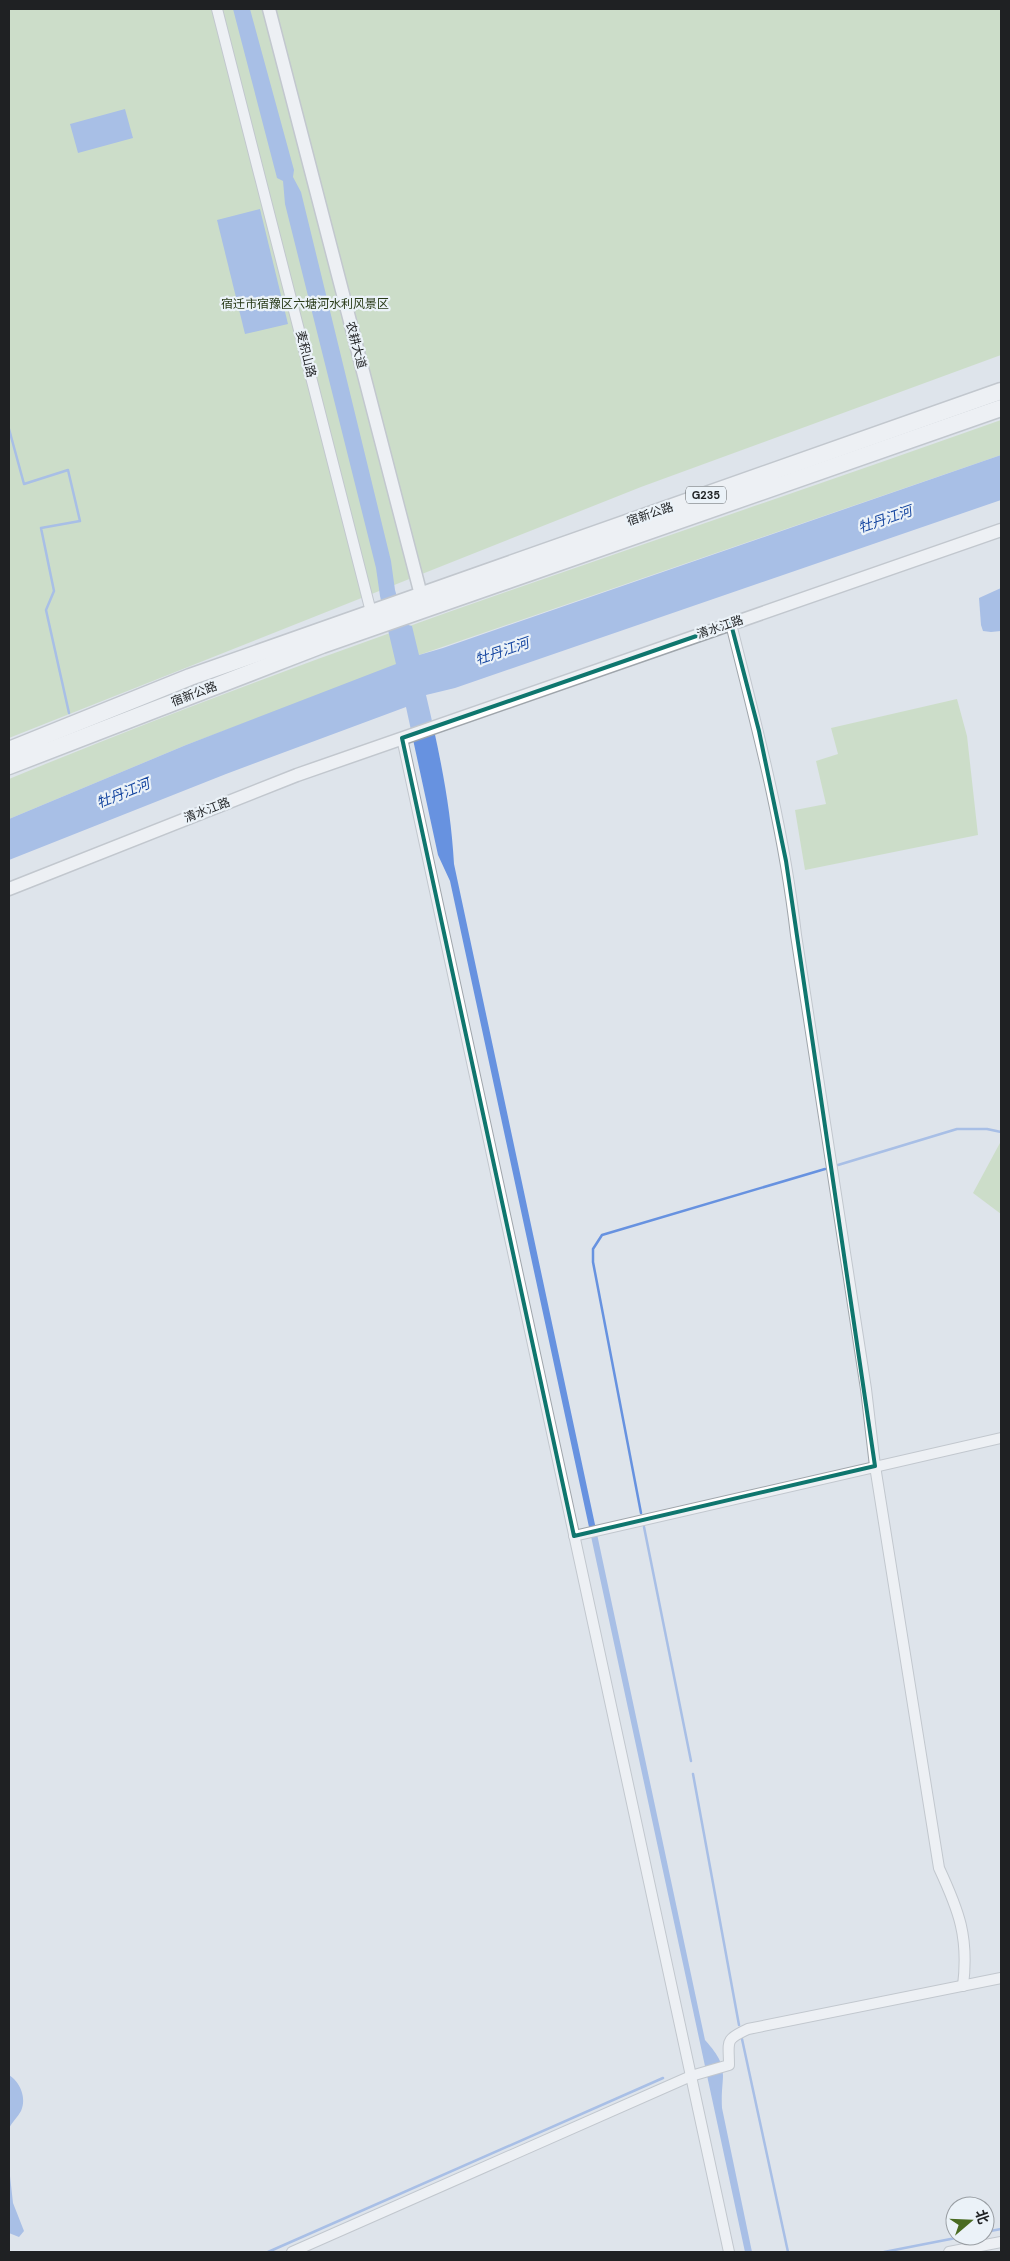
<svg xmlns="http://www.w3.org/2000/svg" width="1010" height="2261" font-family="'DM Sans','Noto Sans SC',sans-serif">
  <rect width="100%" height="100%" fill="#dee4eb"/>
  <g fill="#b7d69f">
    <path d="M9,9h992v346l-360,132 -632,251z"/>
    <path d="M1001,420v35l-582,200 -51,22 -182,68 -177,74v-40c325,-135 661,-241 992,-359z"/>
    <path d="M957,699l10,37 11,99 -173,35 -10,-60 31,-6 -10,-43 22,-7 -7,-26z"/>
    <path d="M1001,1141v73l-28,-21z"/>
  </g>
  <g fill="#6792e0">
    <path d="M233,9h17l44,161 -1,7 8,15 90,369 4,29 10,34 7,2 7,29 24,-7 558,-193v45l-546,188 -29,7c13,55 25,112 28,169l251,1176c27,30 15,34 17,68l30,144h-7l-295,-1371 -12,-26 -32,-148 -180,67 -217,86v-41l177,-74 210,-81 -16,-68 -4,-28 -91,-364 -2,-23 -6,-3z"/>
    <path d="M125,109l8,29 -55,15 -8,-29z"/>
    <path d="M260,209l28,115 -43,10 -28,-114z"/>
    <path d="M1001,588v43l-10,1 -8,-1 -2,-6 -2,-27z"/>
    <path d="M9,2075c11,7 18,23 12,36 -3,6 -9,11 -12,17z"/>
    <path d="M9,2167l4,36 11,28 -5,6 -10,-4z"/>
  </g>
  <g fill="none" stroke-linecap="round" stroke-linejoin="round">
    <g stroke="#6792e0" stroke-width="2.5">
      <path d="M9,429l15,55 44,-14 12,51 -39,7 13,63 -8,19 23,103"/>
      <path d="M838,1165l119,-36h30l14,3"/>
      <path d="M641,1513l-48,-251v-13l9,-14 223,-66"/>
      <path d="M644,1527l47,234"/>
      <path d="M693,1774l46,251"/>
      <path d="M742,2039l46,213"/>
      <path d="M985,2232l16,-3"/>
      <path d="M268,2252l395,-174"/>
      <path d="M884,2252l82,-16"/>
    </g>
    <g stroke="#9fa5ab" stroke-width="12">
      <g id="minor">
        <path d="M217,9l154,603"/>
        <path d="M731,624c26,103 53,205 65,311l70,454 9,77 64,402c20,43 30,69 24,118"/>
        <path d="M402,738l327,1514"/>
        <path d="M574,1536l427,-98"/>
        <path d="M292,2252l399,-176 38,-11c0,-24 -5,-25 19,-36l253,-51"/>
        <path d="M949,2252l52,-10"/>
      </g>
    </g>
    <g stroke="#9fa5ab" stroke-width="15">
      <g id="tertiary">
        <path d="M269,9l152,586"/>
        <path d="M9,889l288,-114 704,-245"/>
      </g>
    </g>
    <g stroke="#9fa5ab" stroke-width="19">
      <g id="trunk">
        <path d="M9,750l181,-73 811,-286"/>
        <path d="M9,766l313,-121 679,-237"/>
      </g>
    </g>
    <use href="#minor" stroke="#fff" stroke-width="10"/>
    <use href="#tertiary" stroke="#fff" stroke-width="12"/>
    <use href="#trunk" stroke="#fff" stroke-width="16"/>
  </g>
  <path d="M0 0H1010V2261H0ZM731,624l28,107 27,130 89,605 -301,70 -172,-798z" fill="#dee4eb" fill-opacity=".55" fill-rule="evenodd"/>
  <path fill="none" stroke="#0f766e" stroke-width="4" stroke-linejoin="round" d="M731,624l28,107 27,130 89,605 -301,70 -172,-798z"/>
  <g text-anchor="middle" stroke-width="4.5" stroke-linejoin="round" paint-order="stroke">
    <rect fill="#ebf2f8" stroke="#5c6063" stroke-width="1" x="686" y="486.5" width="40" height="17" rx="4"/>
    <g font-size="11" font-weight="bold" fill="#1f2123">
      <text x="706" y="499">G235</text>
    </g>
    <g font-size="12" fill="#283a17" stroke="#ebf2f8">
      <text x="305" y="308">宿迁市宿豫区六塘河水利风景区</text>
    </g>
    <g font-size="12" fill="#1f2123" stroke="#ebf2f8">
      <text transform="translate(356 345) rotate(75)" y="4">农耕大道</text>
      <text transform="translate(306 354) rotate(76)" y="4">麦积山路</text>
      <text transform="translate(650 514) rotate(-19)" y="4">宿新公路</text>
      <text transform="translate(720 627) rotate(-19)" y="4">清水江路</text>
      <text transform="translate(194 694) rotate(-21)" y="4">宿新公路</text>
      <text transform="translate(207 810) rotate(-21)" y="4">清水江路</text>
    </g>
    <g font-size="14" font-style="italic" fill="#13449f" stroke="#ebf2f8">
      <text transform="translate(885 519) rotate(-19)" y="5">牡丹江河</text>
      <text transform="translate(502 651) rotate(-19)" y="5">牡丹江河</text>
      <text transform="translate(123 793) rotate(-22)" y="5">牡丹江河</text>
    </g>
  </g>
  <rect width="1010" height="2261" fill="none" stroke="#1f2123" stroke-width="20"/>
  <g transform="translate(970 2221) rotate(71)"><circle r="24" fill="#ebf2f8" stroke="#999ea3"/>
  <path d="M0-4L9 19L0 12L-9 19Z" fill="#4a6b22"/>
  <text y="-8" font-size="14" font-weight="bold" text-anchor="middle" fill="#1f2123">北</text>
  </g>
</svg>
